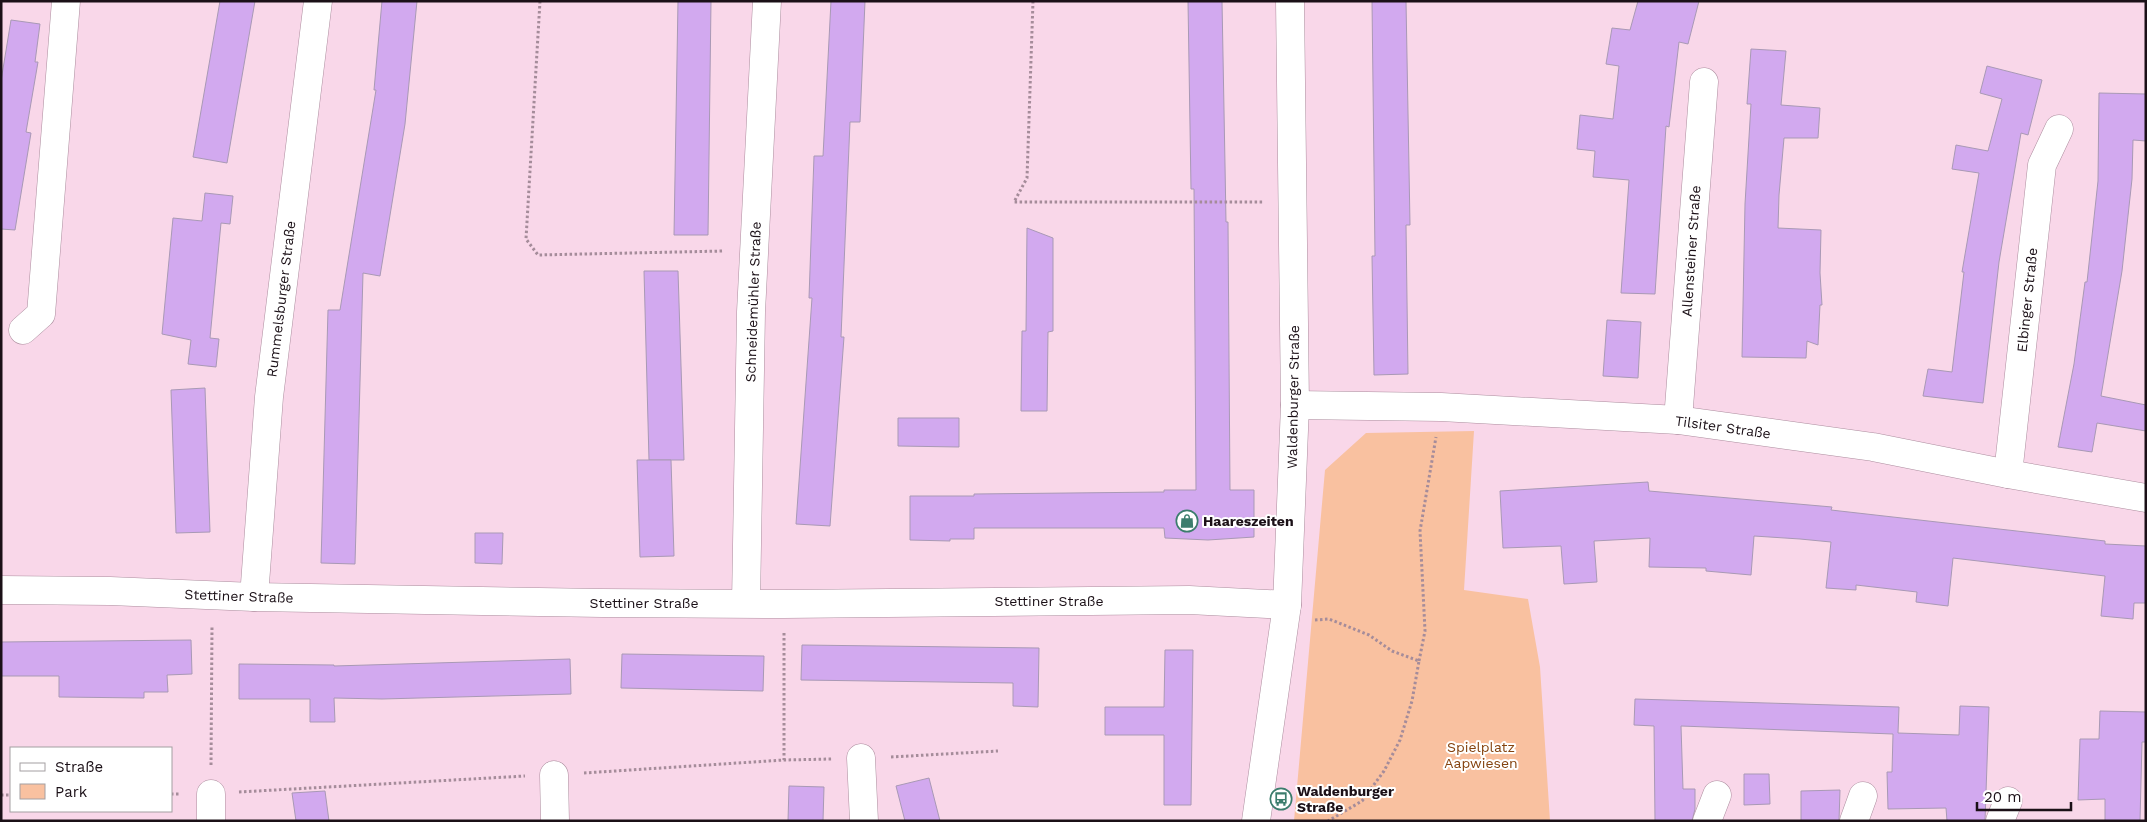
<svg xmlns="http://www.w3.org/2000/svg" width="2147" height="822" font-family="'Work Sans',sans-serif">
  <rect width="100%" height="100%" fill="#f9d7e9"/>
  <path fill="#f9c1a0" d="M1474,431l-10,159 64,9 12,68 10,154h-256l31,-351 41,-37z"/>
  <g fill="#d2a9ef" stroke="#a999b5">
    <path d="M220,1h35l-28,162 -34,-6z"/>
    <path d="M382,1h35l-12,123 -25,152 -17,-3 -8,291 -34,-1 7,-253h12l36,-220h-2z"/>
    <path d="M678,1h33l-3,234h-34z"/>
    <path d="M831,1h34l-5,121h-10l-9,215h3l-14,189 -34,-2 16,-226h-3l5,-142h9z"/>
    <path d="M1188,1h34l3,164 1,57h2l2,268h24v47l-46,3 -43,-2 -1,-10h-190v11h-24v2l-40,-1v-44h64v-2l190,-2v-2h32l-2,-301h-3z"/>
    <path d="M1372,1h34l4,224h-4l2,149 -34,1 -2,-119h3z"/>
    <path d="M1638,1h61l-11,43 -9,-2 -10,85 -3,-1 -11,168 -34,-1 8,-113 -36,-3 2,-26 -18,-2 3,-34 33,4 6,-53 -13,-2 6,-36 18,2z"/>
    <path d="M11,20l29,4 -5,38h3l-12,70 5,1 -16,97 -14,-1v-148z"/>
    <path d="M1751,49l35,2 -5,54 39,3 -2,30h-34l-5,57 -1,33 43,2 -1,43 2,32h-2l-2,40 -11,-4 -1,17 -64,-1 3,-153 6,-100h-4z"/>
    <path d="M1987,66l55,14 -14,55 -7,-2 -22,129 -16,141 -60,-7 5,-27 24,3 12,-100h-2l17,-99 -27,-4 4,-24 32,6 14,-52 -22,-6z"/>
    <path d="M2099,93l47,1v47l-13,-1 -1,39 -10,92 -21,125 45,9v26l-49,-8 -5,29 -34,-5 16,-83 11,-82h2l11,-101z"/>
    <path d="M205,193l28,3 -3,28 -9,-1 -11,115 9,1 -3,28 -28,-3 3,-24 -29,-6 11,-116 29,3z"/>
    <path d="M1027,228l26,10v93l-5,1 -1,79h-26l1,-80h4z"/>
    <path d="M644,271h34l6,189h-35z"/>
    <path d="M1607,320l34,2 -3,56 -35,-2z"/>
    <path d="M205,388l5,144 -34,1 -5,-143z"/>
    <path d="M898,418h61v29l-61,-1z"/>
    <path d="M637,460h34l3,96 -34,1z"/>
    <path d="M1648,482l1,9 183,16 -1,3 274,31v3l41,2v57h-12l-1,16 -32,-3 4,-40 -152,-18 -5,48 -32,-4 1,-10 -61,-7v5l-30,-2 5,-46 -31,-3 -46,-3 -3,39 -45,-4v-3l-57,-1 1,-29 -56,3 3,41 -33,2 -3,-38 -58,2 -3,-57z"/>
    <path d="M475,533h28l-1,31 -27,-1z"/>
    <path d="M191,640l1,34 -25,1 1,17h-24v6l-85,-1v-21h-58v-34z"/>
    <path d="M802,645l237,3 -1,59 -25,-1v-23l-212,-3z"/>
    <path d="M1165,650h28l-2,155h-27v-70h-59v-28h59z"/>
    <path d="M622,654l142,2 -1,35 -142,-3z"/>
    <path d="M570,659l1,35 -189,5 -48,-1 1,24h-25v-23h-71v-35l95,1v1z"/>
    <path d="M1635,699l264,8 -1,26 61,2 1,-29 29,1 -4,114h-38l-1,-13 -58,1 -1,-37h5l1,-38 -212,-8 2,63h12v20l-3,12h-37l-1,-95 -20,-1z"/>
    <path d="M2100,711l46,1v30h-4l-2,79h-35v-22l-27,1 2,-61h19z"/>
    <path d="M1744,774h25l1,30 -26,1z"/>
    <path d="M929,778l11,43h-35l-9,-35z"/>
    <path d="M789,786l35,1 -1,34h-35z"/>
    <path d="M1840,790l-1,31h-38v-30z"/>
    <path d="M325,791l4,30h-33l-4,-28z"/>
  </g>
  <g fill="none" stroke-linecap="round" stroke-linejoin="round">
    <g stroke="#ac8d9e" stroke-width="29">
      <g id="minor">
        <path d="M23,330l18,-16 25,-313"/>
        <path d="M1295,405l146,2 237,13 195,27 135,27 138,24"/>
        <path d="M1678,420l26,-338"/>
        <path d="M2008,474l34,-309 17,-36"/>
        <path d="M1,590l109,1 144,6 348,6 182,1 405,-4 98,5"/>
        <path d="M254,597l15,-200 49,-396"/>
        <path d="M746,603l5,-291 16,-311"/>
        <path d="M861,758l3,63"/>
        <path d="M554,775l1,46"/>
        <path d="M211,794v27"/>
        <path d="M1256,821l31,-216 8,-200 -5,-404"/>
        <path d="M1707,821l10,-26"/>
        <path d="M1854,821l9,-25"/>
        <path d="M2000,821l8,-20"/>
      </g>
    </g>
    <g stroke="#a58c9a" stroke-width="3" stroke-dasharray="2.5 2.5" stroke-linecap="butt">
      <path d="M540,1l-14,238 12,16 186,-4"/>
      <path d="M1033,1l-6,177 -13,24h250"/>
      <path d="M1315,620l14,-1 40,16 23,16 27,10 -7,40 -12,39 -16,31 -22,30 -34,20"/>
      <path d="M784,633v127"/>
      <path d="M1419,661l6,-30 -5,-100 16,-94"/>
      <path d="M891,757l107,-6"/>
      <path d="M211,765l1,-139"/>
      <path d="M584,773l200,-13 48,-1"/>
      <path d="M239,792l286,-16"/>
      <path d="M171,794h10"/>
      <path d="M1,795h10"/>
    </g>
    <use href="#minor" stroke="#fff" stroke-width="28"/>
  </g>
  <defs>
    <g id="shop-ring" transform="scale(1.125)"><circle r="9.5" fill="#fff" stroke="#3c7d6d" stroke-width="1.5"/><path d="M-5-2.5h2.3a2.7 3.5 0 0 1 5.4 0H5L5.5 6h-11ZM-1.5-2.5h3a1.5 2.3 0 0 0-3 0Z" fill="#3c7d6d"/></g>
    <g id="bus-ring" transform="scale(1.125)"><circle r="9.5" fill="#fff" stroke="#3c7d6d" stroke-width="1.5"/><path d="M-5-6H5V4H4V6H2V4H-2V6H-4V4H-5ZM-3.5-4V0h7V-4ZM-3.5 1.2v1.5H-2V1.2ZM2 1.2v1.5H3.5V1.2Z" fill="#3c7d6d"/></g>
  </defs>
  <g fill-rule="evenodd">
    <use href="#shop-ring" x="1187" y="521"/>
    <use href="#bus-ring" x="1281" y="799"/>
  </g>
  <g text-anchor="middle" stroke-width="4" stroke-linejoin="round" paint-order="stroke">
    <g font-size="14" fill="#1b1017" stroke="#fff">
      <text transform="translate(1691 251) rotate(-86)" y="5">Allensteiner Straße</text>
      <text transform="translate(281 299) rotate(-83)" y="5">Rummelsburger Straße</text>
      <text transform="translate(2027 300) rotate(-84)" y="5">Elbinger Straße</text>
      <text transform="translate(753 302) rotate(-88)" y="5">Schneidemühler Straße</text>
      <text transform="translate(1293 397) rotate(-89)" y="5">Waldenburger Straße</text>
      <text transform="translate(1723 427) rotate(8)" y="5">Tilsiter Straße</text>
      <text transform="translate(239 596) rotate(2)" y="5">Stettiner Straße</text>
      <text x="1049" y="606">Stettiner Straße</text>
      <text x="644" y="608">Stettiner Straße</text>
    </g>
    <g font-size="14" font-weight="bold" fill="#1b1017" stroke="#fff" text-anchor="start">
      <text x="1203" y="526">Haareszeiten</text>
      <text x="1297" y="796">Waldenburger<tspan x="1297" dy="16">Straße</tspan></text>
    </g>
    <g font-size="14" fill="#85430f" stroke="#fff">
      <text x="1481" y="752">Spielplatz<tspan x="1481" dy="16">Aapwiesen</tspan></text>
    </g>
  </g>
  <rect width="2147" height="822" fill="none" stroke="#1b1017" stroke-width="5"/>
  <rect x="10" y="747" width="162" height="65" fill="#ffffff" stroke="#a49fa2"/>
  <rect x="20" y="763" width="25" height="8" fill="#ffffff" stroke="#a49fa2"/>
  <text x="55" y="772" font-size="15" fill="#1b1017">Straße</text>
  <rect x="20" y="784" width="25" height="15" fill="#f9c1a0" stroke="#a49fa2"/>
  <text x="55" y="797" font-size="15" fill="#1b1017">Park</text>
  <path d="M1977 802v8h94v-8" fill="none" stroke="#1b1017" stroke-width="2.5"/>
  <text x="1984" y="802" font-size="15" fill="#1b1017" stroke="#ffffff" stroke-width="4" paint-order="stroke">20 m</text>
</svg>
